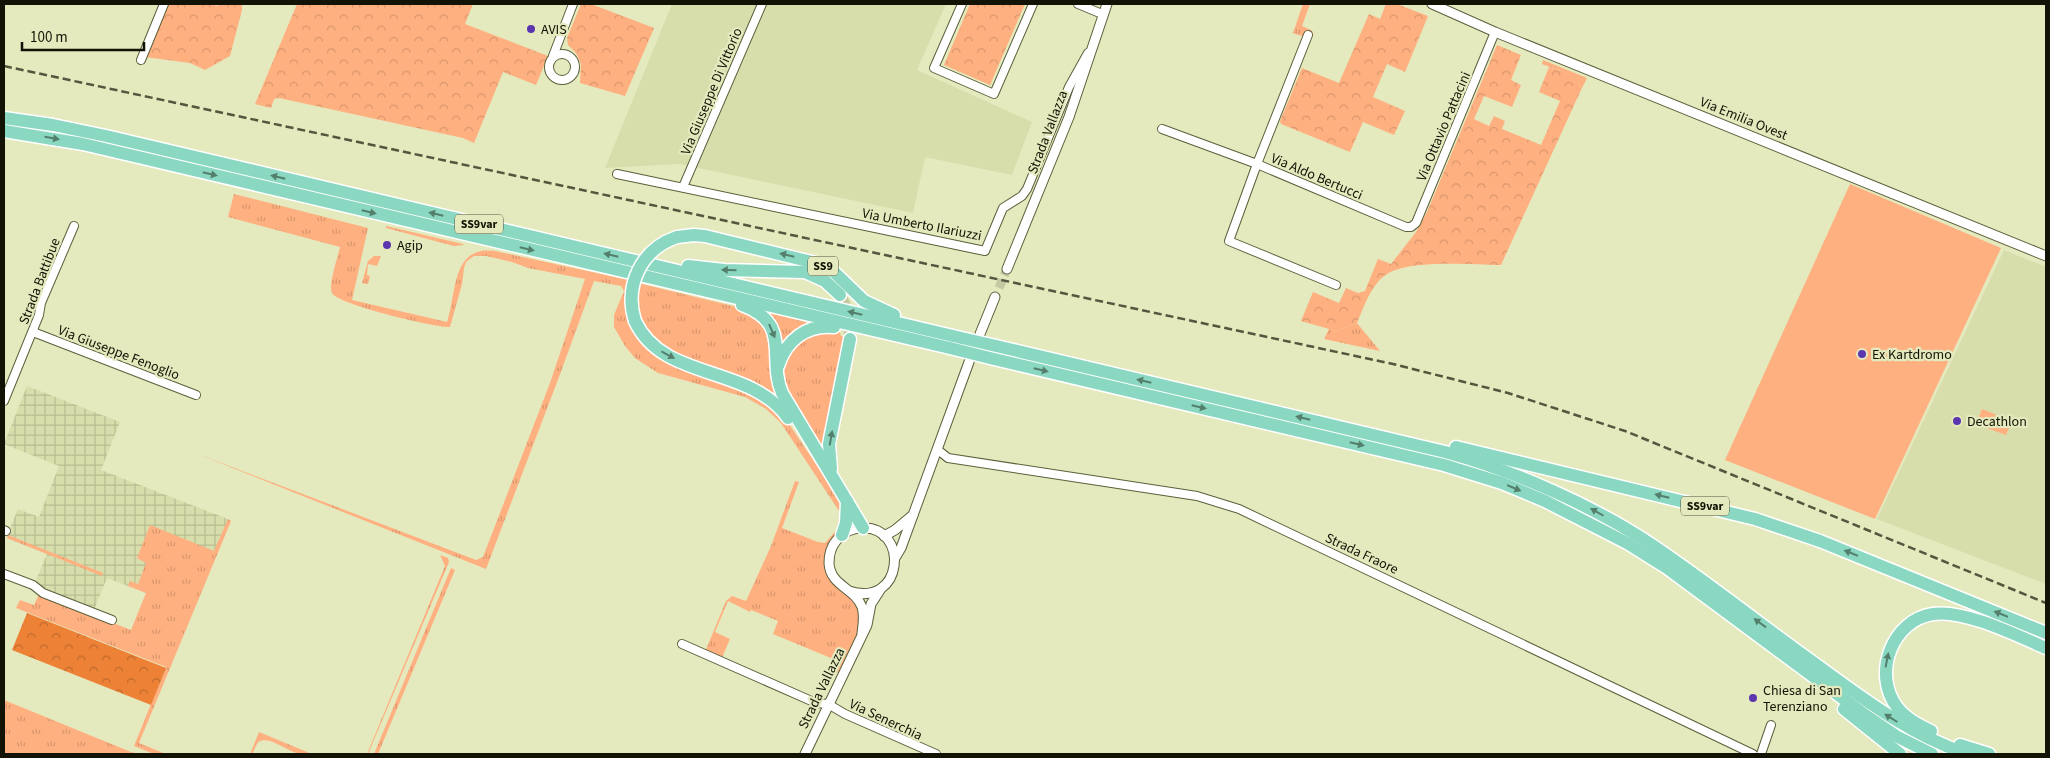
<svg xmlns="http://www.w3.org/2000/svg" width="2050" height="758" font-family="'Source Sans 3',sans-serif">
  <defs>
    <pattern id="industrial-grid" width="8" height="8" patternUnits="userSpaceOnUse" patternTransform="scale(1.25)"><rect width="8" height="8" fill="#d8ddac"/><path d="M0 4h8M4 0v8" fill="none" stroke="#b8bd92"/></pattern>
    <pattern id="grass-tufts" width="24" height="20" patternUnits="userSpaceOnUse" patternTransform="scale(1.25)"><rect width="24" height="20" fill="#feb080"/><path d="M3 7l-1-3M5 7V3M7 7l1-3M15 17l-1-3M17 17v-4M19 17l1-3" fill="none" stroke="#d9966d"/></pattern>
    <pattern id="forest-crowns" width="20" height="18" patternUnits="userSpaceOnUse" patternTransform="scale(1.25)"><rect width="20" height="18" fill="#ed8237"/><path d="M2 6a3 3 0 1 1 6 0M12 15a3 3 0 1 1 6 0" fill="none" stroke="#bf692c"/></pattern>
    <pattern id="park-crowns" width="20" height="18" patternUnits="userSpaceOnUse" patternTransform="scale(1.25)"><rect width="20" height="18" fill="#feb080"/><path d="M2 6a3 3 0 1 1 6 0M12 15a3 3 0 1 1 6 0" fill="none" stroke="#d9966d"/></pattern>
  </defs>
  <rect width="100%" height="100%" fill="#e5e9be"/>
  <g fill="#d8ddac">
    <path d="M672,4h274l-29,66 115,52 -20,53 -87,-18 -12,56 -233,-49 -75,4z"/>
    <path d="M2004,250l42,17v317l-169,-65z"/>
  </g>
  <path fill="url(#industrial-grid)" d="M27,386l93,36 -19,48 127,49 -36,86 -62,-24 -2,5 -21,-8 -13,32 -53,-21 -5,-9 11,-26 -41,-16 12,-29 21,8 20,-51 -55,-22z"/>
  <g fill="url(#grass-tufts)">
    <path d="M1303,4h7l-8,22 9,4 2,2 -3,7 -17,-6z"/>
    <path d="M1543,60l44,18 -6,12c0,-16 -27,-21 -39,-26z"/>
    <path d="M234,194l134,34 -16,72 95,22c10,-29 4,-77 48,-71l134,29 9,54 115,58 32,26 55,82 5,20 -13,22 -1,38c7,9 17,13 23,21 16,20 -6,51 -15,70l-2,2h-3l4,-12 -65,-27 5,-13 -27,-11 -1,2 -22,-11 -13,31 15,7 -9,21 -16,-8 21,-51 6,-5 14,5 25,-55 24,-65 4,1 -17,46 36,14 7,1 14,-16v-16l-58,-88 -15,-14 -21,-12 -87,-24 -23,-15 -10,-12 -11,-19v-12l10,-24 -3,-5 -27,-5 -35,96 -73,192 -296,-118 286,109 7,-3 67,-174 35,-104 -57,-11 -16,-6 -26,-6h-12l-8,6 -2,6 -2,16 -12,43c-14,1 -114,-23 -118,-34 -4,-9 6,-36 8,-46l-112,-30z"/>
    <path d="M386,226l77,18 1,1 -10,1 -68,-18z"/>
    <path d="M374,256h7l-4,10 -9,-2 -1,11 3,1 -2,8 -6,-1 6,-22z"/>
    <path d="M638,283l107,26c30,16 25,37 26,64 1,9 3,16 5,23 -8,-4 -14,-10 -23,-13 -35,-16 -90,-22 -110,-58 -7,-13 -5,-28 -5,-42z"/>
    <path d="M765,312l41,10v2l-11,8 -13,14z"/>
    <path d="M1357,323l23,28 -56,-12 5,-10 7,2z"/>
    <path d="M830,329l9,2 2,5 6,2 -23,110h-2l-35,-59 -4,-19 2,-9 15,-22z"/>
    <path d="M228,519l3,2 -92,222 27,11h-12l-20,-8 32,-79 -150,-59 4,-8 14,5 5,-11 92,36 15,-37 -18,-7 2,-5 8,3 8,-21 -9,-5 13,-33 64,26z"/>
    <path d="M8,535l95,38 -1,3 -95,-38z"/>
    <path d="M440,555l8,3 1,4 -81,192h-1l78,-188z"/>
    <path d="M451,568l4,2 -77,184h-4z"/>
    <path d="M4,700l127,52 9,2h-136z"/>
    <path d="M259,732l53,22c-4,0 -9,1 -12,0 -14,-2 -29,-19 -42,-12l-6,12h-2z"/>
  </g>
  <path fill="url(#forest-crowns)" d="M27,613l139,55 -15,37 -139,-55z"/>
  <g fill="url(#park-crowns)">
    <path d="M167,4h44l6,2 2,-2h23v6l-12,46 -25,14 -15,-7 -45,-6z"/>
    <path d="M297,4h176l-8,20 83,32 -12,29 -33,-13 -29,71 -11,-5 -184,-40 -5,1 -3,9 -16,-4z"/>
    <path d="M581,4h10l63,24 -29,68 -45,-13 1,-19 -5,-11 -8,-8 -1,-7z"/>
    <path d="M970,4h55l-35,81 -46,-20z"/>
    <path d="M1386,4h11l31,12 -23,56 -18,-8 -14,33 32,14 -11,24 -31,-13 -13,30 -69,-28 -1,-3 22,-53 37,15 30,-69 11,5z"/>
    <path d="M1497,45l24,10 -10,25 10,5 -9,22 -28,-11 -10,23 15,7 5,-10 11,5 -3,8 39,16 19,-44 -21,-9 10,-25c12,4 32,8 32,23l-80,175c-30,0 -89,-6 -114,9 -16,10 -23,33 -30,49l-21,8 -35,-10 12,-29 26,11 7,-15 12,5 7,-2 13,-32 13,5 25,-32 11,-20z"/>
  </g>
  <g fill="#feb080">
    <path d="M1850,184l151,64 -126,271 -150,-59z"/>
    <path d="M1982,409l30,12 -6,14 -30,-11z"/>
  </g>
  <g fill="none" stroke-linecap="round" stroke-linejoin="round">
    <path stroke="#c5c9a2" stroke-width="9" stroke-dasharray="9 4.5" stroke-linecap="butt" d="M999,288l8,-19"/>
    <path stroke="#c5c9a2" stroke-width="12" stroke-dasharray="12 6" stroke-linecap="butt" d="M840,295l9,19 1,25"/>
    <g stroke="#5c5f3a" stroke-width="10">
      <g id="minor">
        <path d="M962,4l-28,64 60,26 39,-90"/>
        <path d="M1078,4l24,10"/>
        <circle cx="562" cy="67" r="13"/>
        <path d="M553,56l20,-52"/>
        <path d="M141,60l23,-56"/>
        <path d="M1162,129l95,35 51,-129"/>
        <path d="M617,174l368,77 18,-43 19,-12 5,-7 42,-102 19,-34"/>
        <path d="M683,187l79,-183"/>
        <path d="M1336,285l-107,-44 28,-77 149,63h5l5,-4 79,-191"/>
        <path d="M33,332l163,63"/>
        <path d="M4,401l35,-86 2,-12 33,-77"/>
        <path d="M938,450l10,8 249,38 42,13 514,245"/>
        <path d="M4,530l2,1"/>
        <path d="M4,574l29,11 10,8 69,27"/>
        <path d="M682,644l134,59 12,1 17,10 91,40"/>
        <path d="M1761,754l10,-29"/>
      </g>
    </g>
    <g stroke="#5c5f3a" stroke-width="11">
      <g id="tertiary">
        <path d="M1432,4l63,28 551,224"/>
        <path d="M1007,269l62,-152 38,-113"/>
        <path d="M980,334l15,-37"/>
        <path d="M884,536l11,-6 18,-15"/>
        <path d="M895,558l6,-10 68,-186"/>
        <path d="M849,591c55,18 61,-65 13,-63 -10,0 -20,5 -26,13 -5,6 -7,14 -7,22 1,23 26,25 33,44 3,9 1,17 0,26"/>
        <path d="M805,754l62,-129 4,-21 9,-14"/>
      </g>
    </g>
    <g stroke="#fff" stroke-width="15">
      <g id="trunk">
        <path d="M4,118l49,7 53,11 847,200"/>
        <path d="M4,131l79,13 867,204"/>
        <path d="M677,237l17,-2 11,1 115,28 14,8 30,29 30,14"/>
        <path d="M688,266l36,4 81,2 20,9 15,14"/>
        <path d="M742,305c51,19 25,52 40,88l81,135"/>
        <path d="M635,321c28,61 115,43 153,97"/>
        <path d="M996,346l449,106c67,18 149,54 207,93 49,33 96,70 144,105 55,39 106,82 171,104"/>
        <path d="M994,359l450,106 58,18 43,18 82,42 40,25 201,149 28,19 36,18"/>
        <path d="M778,366c8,-26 29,-42 56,-39"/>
        <path d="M1456,447l299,72 65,22 226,92"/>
        <path d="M831,469l-2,-25 21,-105"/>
        <path d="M842,535l4,-12 1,-22"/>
        <path d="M1844,709l56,45"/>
        <path d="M1931,731c-11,-5 -27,-14 -34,-24 -25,-33 -5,-87 36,-93 31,-5 85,22 113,34"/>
        <path d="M1960,745l29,9"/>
      </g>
    </g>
    <use href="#minor" stroke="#fff" stroke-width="8"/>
    <use href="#tertiary" stroke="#fff" stroke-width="9"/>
    <use href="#trunk" stroke="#8ad8c2" stroke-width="12"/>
    <path stroke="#54563e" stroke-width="2.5" stroke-dasharray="8 4" stroke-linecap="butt" d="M4,66l1389,298 115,29 117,38 421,172"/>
    <g stroke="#fff" stroke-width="15" stroke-linecap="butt">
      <g id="trunk-bridge">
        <path d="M635,321c-11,-35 6,-72 42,-84"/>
        <path d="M953,336l43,10"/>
        <path d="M950,348l44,11"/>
      </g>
    </g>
    <use href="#trunk-bridge" stroke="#8ad8c2" stroke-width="12"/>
  </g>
  <defs><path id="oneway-solid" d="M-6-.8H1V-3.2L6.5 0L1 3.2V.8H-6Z" transform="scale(1.25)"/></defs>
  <g fill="#547f6c">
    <use href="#oneway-solid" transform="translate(52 138) rotate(10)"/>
    <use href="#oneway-solid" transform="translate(210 174) rotate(13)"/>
    <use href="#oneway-solid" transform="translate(278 177) rotate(-167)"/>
    <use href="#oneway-solid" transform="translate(369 212) rotate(13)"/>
    <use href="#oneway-solid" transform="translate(436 214) rotate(-167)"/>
    <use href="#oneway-solid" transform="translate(527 249) rotate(13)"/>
    <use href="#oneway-solid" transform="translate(611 255) rotate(-167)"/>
    <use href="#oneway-solid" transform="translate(787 255) rotate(-167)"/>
    <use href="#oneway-solid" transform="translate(729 270) rotate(-178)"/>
    <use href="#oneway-solid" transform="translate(855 313) rotate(-167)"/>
    <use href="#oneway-solid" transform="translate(772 331) rotate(67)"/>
    <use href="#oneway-solid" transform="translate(668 355) rotate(28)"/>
    <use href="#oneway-solid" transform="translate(1041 370) rotate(13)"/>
    <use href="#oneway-solid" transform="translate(1144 381) rotate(-167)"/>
    <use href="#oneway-solid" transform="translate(1199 407) rotate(13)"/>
    <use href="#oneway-solid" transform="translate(1303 418) rotate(-167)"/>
    <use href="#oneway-solid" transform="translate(831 438) rotate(-80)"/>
    <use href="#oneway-solid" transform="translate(1357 444) rotate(13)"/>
    <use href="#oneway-solid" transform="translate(1514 488) rotate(23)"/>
    <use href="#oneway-solid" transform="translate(1662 496) rotate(-166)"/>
    <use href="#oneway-solid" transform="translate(1597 512) rotate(-150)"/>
    <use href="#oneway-solid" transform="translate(1851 553) rotate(-158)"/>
    <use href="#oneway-solid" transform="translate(2001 614) rotate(-158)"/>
    <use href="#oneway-solid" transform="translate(1760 623) rotate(-144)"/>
    <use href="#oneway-solid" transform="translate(1887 660) rotate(-79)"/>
    <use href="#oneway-solid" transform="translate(1891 718) rotate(-148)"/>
  </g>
  <g fill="#5c36ae" stroke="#e5e9be" stroke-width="2">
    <circle cx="531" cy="29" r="5"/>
    <circle cx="387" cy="245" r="5"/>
    <circle cx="1862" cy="354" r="5"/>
    <circle cx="1957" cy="421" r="5"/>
    <circle cx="1753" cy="698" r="5"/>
  </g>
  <g text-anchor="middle" stroke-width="4.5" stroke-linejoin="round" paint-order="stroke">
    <g fill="#e5e9be" stroke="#51533c" stroke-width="1">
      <rect x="455" y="214.5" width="48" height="19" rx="4"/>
      <rect x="808" y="256.5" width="30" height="19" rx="4"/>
      <rect x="1681" y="496.5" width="48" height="19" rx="4"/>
    </g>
    <g font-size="12" font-weight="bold" fill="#121304">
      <text x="479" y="228">SS9var</text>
      <text x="823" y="270">SS9</text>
      <text x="1705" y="510">SS9var</text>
    </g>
    <g font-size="14" fill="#121304" stroke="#e5e9be" text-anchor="start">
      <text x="541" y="34">AVIS</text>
      <text x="397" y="250">Agip</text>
      <text x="1872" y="359">Ex Kartdromo</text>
      <text x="1967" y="426">Decathlon</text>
      <text x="1763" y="695">Chiesa di San<tspan x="1763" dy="16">Terenziano</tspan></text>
    </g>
    <g font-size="14" fill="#121304" stroke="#e5e9be">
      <text transform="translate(711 91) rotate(-67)" y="5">Via Giuseppe Di Vittorio</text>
      <text transform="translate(1744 118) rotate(22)" y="5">Via Emilia Ovest</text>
      <text transform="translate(1443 126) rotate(-67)" y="5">Via Ottavio Pattacini</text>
      <text transform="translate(1047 132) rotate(-69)" y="5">Strada Vallazza</text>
      <text transform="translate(1317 176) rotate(23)" y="5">Via Aldo Bertucci</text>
      <text transform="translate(922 224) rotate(11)" y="5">Via Umberto Ilariuzzi</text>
      <text transform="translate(39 281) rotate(-69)" y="5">Strada Battibue</text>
      <text transform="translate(119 352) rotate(21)" y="5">Via Giuseppe Fenoglio</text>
      <text transform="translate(1362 553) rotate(25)" y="5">Strada Fraore</text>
      <text transform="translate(821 688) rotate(-64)" y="5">Strada Vallazza</text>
      <text transform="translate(886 719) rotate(25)" y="5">Via Senerchia</text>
    </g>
  </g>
  <rect width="2050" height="758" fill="none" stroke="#121304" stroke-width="10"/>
  <path d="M22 42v8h122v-8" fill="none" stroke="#121304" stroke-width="2.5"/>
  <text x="30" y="42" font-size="15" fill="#121304" stroke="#e5e9be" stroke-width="4" paint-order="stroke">100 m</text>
</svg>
